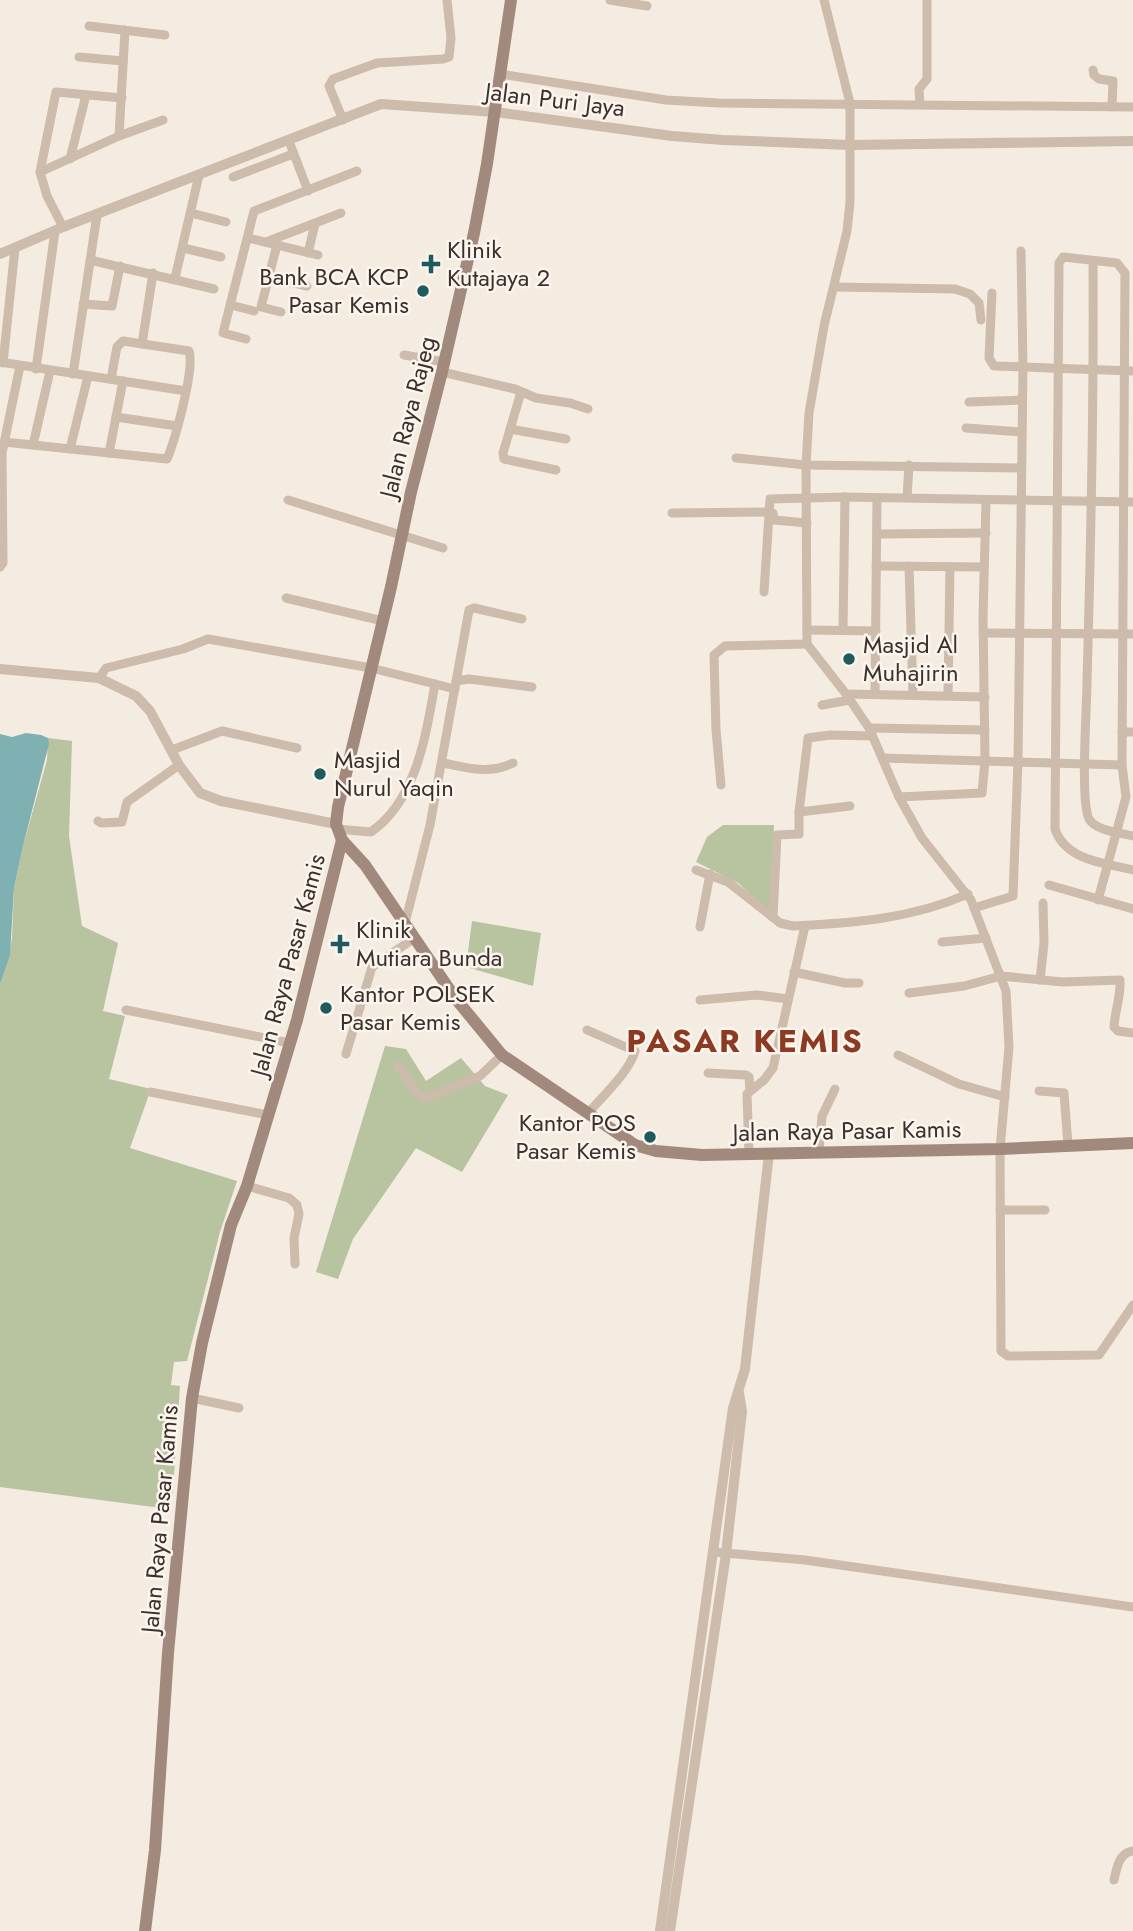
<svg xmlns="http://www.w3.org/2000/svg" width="1133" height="1931" font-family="Jost,sans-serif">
  <rect width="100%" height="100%" fill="#f4ebe1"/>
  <g fill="#b8c4a0">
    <path d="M48,738l24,3 -3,95 13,90 36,17 -15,68 22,5 -16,63 42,10 -21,59 107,33 -17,51 -33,129 -13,1 -3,23 9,1 -7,104 -4,19 -169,-22v-503l9,-29 3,-17 2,-50 9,-42 24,-86z"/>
    <path d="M723,825h51l-3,88 -33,-30 -42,-21 11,-25z"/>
    <path d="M472,921l69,12 -8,53 -67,-19z"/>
    <path d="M385,1046l21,3 20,32 35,-23 24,28 23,9 -46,77 -46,-24 -63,91 -15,40 -22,-7z"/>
  </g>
  <path fill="#7fb0b2" d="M26,733l15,2 7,3 1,6 -26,102 -9,42 -4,67 -10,29v-250l12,3z"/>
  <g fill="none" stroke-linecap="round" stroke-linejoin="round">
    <g stroke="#cdbbac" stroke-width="9">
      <path d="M610,0l37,6"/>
      <path d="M824,0l26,103v99l-3,29 -23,95 -15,87 -3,52 1,179 39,50 23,34 30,69 23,41 49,62 35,91 3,56 -9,102 1,202 7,5 91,-1 34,-50"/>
      <path d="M89,26l76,9"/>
      <path d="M79,57l44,4"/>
      <path d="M1093,70l1,5 5,4 14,2 -1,26"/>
      <path d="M500,74l166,26 53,3 414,4"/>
      <path d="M920,104l-1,-15 8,-10v-79"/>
      <path d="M343,120l-14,-34 4,-7 44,-16 66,-4 6,-2 2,-19 -4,-38"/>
      <path d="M119,136l6,-106"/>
      <path d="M289,141l19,50"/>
      <path d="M70,159l16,-64"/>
      <path d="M40,172l79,-36 44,-16"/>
      <path d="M233,177l60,-23"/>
      <path d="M191,213l35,9"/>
      <path d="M63,227l-16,-31 -7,-24 16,-80 66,6"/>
      <path d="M248,238l70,17"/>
      <path d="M266,242l75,-29"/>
      <path d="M277,245l-16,62 20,5"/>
      <path d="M183,248l38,9"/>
      <path d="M308,253l7,-29"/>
      <path d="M90,260l124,29"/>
      <path d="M1093,261c1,140 -2,280 -6,420 0,25 -7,120 2,138 7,12 32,14 44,17"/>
      <path d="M269,277l38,9"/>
      <path d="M175,278l24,-103"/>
      <path d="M834,287l121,2 15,5 9,9 2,17"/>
      <path d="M992,293l-3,65 5,8 139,5"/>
      <path d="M83,304l29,2 8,-40"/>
      <path d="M231,305l23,6"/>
      <path d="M246,339l-23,-6 31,-122 103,-40"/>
      <path d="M142,344l11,-71"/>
      <path d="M404,355l34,6 7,-1"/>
      <path d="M0,362l186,29"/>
      <path d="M3,363l12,-115"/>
      <path d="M36,369l19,-138"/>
      <path d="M442,372l73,17 21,9 34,5 18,6"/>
      <path d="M73,374l24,-159"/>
      <path d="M521,392l-18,61 1,6 52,11"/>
      <path d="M969,402l53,-2"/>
      <path d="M116,417l61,9"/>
      <path d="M966,428l56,4"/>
      <path d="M510,429l56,10"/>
      <path d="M4,442l163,17c8,-19 28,-90 22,-108l-66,-10 -6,6 -6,32"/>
      <path d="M33,445l17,-74"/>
      <path d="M70,449l18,-73"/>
      <path d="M109,453l14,-72"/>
      <path d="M736,458l70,7 215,3"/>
      <path d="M907,498l2,-33"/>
      <path d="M288,500l155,48"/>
      <path d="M770,512l3,1 1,7 33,3"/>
      <path d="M672,513l96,-1"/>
      <path d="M877,534l109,-1"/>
      <path d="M876,566l108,1"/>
      <path d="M909,566l4,129"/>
      <path d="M0,567l3,-4 -1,-110 18,-87"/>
      <path d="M764,592l6,-93 75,-2 288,5"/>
      <path d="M286,598l97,23"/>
      <path d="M807,630l69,1"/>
      <path d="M843,630l2,-133"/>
      <path d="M983,633l150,1"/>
      <path d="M99,678l7,-10 77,-19 25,-10 163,29 84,21"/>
      <path d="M456,681l13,-2 63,8"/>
      <path d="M846,694l139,3"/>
      <path d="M875,694l2,-196"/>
      <path d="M948,695l2,-128"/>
      <path d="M822,705l28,-5"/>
      <path d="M869,728l116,2"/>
      <path d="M1122,732h11"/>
      <path d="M172,750l50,-19 75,17"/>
      <path d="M882,758l240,7"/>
      <path d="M443,763c25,5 46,12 70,0"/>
      <path d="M721,785l-5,-55 -2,-75 11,-9 82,-2"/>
      <path d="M899,797l83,-4 3,-32 -2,-143 3,-118"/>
      <path d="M850,806l-51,6 9,-74 22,-3 42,1"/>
      <path d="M98,821l3,2 21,-1 5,-20 52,-37"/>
      <path d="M337,829l34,3c46,-32 55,-98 64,-148"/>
      <path d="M696,870l32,12 52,41 13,3c61,-3 118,-7 175,-32"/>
      <path d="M1049,885l84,24"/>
      <path d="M1098,900l28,-103 -4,-32 3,-492 -8,-10 -54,-6 -4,6 -4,566c11,32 50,34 78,41"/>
      <path d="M974,908l39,-12 5,-135 5,-394 -2,-116"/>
      <path d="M773,917l4,-82 22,-1v-22"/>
      <path d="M405,923l25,-98 39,-215 5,-2 48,11"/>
      <path d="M700,927l10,-53"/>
      <path d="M942,942l44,-4"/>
      <path d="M794,972l51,11h14"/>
      <path d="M1040,980l4,-37 -1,-40"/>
      <path d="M909,993l55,-7 37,-10 62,6 57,-2c1,16 -5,30 -6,47l4,4 15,2"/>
      <path d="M700,1000l57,-5 31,4"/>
      <path d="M126,1010l164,33"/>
      <path d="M587,1030l48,21c-5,20 -33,46 -47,62"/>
      <path d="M346,1054l26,-87 41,-28"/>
      <path d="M898,1055l61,29 46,13"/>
      <path d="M398,1066l19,27 9,5 54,-22 22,-21"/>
      <path d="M708,1073l38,2 3,2 1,14"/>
      <path d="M1039,1091l25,2 4,52"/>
      <path d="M150,1092l118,23"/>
      <path d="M819,1151l3,-35 13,-27"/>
      <path d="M749,1154l-2,-60 17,-14 9,-12 32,-142"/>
      <path d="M247,1186l42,12 8,7 2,9 -5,24 1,26"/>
      <path d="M1000,1210h45"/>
      <path d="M192,1398l47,10"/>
      <path d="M714,1552l91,8 328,47"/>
      <path d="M1114,1880c3,-13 5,-27 19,-29"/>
    </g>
    <g stroke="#cdbbac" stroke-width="10">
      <path d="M0,254l63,-27 318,-123 114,8 177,24 51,4 127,5 283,-4"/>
      <path d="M0,669l99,9 37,18 14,15 29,54 21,28 21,8 115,23"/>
      <path d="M660,1931l73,-523 12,-39 24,-216"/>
      <path d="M670,1931l56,-377 16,-143 -3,-18"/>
    </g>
    <g stroke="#a18a7d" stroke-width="12">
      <path d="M511,0l-24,164 -13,69 -32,139 -31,120 -20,95 -53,220 -2,17 6,16 23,25 91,134 46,56 133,90 21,6 46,4 298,-6 133,-6"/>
      <path d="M145,1931l10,-81 13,-197 24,-255 10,-55 29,-118 16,-39 50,-166 45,-180"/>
    </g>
  </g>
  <g fill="#1f5a5e" stroke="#fbf5ee" stroke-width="2.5">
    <path d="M427.5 253.5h7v7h7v7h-7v7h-7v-7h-7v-7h7z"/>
    <circle cx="423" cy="291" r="7"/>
    <circle cx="849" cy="659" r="7"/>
    <circle cx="320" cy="774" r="7"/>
    <path d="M336.5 933.5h7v7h7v7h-7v7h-7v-7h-7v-7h7z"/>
    <circle cx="326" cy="1008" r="7"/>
    <circle cx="650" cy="1137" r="7"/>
  </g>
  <g text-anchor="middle" stroke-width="5" stroke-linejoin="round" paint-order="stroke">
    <g font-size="24" fill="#3b302b" stroke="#fbf5ee">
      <text transform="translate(555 100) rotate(7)" y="8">Jalan Puri Jaya</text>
      <text transform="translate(408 417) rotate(-76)" y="8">Jalan Raya Rajeg</text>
      <text transform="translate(288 965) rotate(-75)" y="8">Jalan Raya Pasar Kamis</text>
      <text transform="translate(847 1131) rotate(-1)" y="8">Jalan Raya Pasar Kamis</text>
      <text transform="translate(160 1519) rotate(-85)" y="8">Jalan Raya Pasar Kamis</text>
    </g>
    <g font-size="24" fill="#3b302b" stroke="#fbf5ee" text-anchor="start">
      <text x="447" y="258">Klinik<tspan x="447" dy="28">Kutajaya 2</tspan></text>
      <text x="409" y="285" text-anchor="end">Bank BCA KCP<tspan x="409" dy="28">Pasar Kemis</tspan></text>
      <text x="863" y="653">Masjid Al<tspan x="863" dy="28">Muhajirin</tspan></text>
      <text x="334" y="768">Masjid<tspan x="334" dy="28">Nurul Yaqin</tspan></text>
      <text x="356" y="938">Klinik<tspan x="356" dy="28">Mutiara Bunda</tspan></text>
      <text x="340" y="1002">Kantor POLSEK<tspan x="340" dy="28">Pasar Kemis</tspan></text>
      <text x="636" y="1131" text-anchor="end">Kantor POS<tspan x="636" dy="28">Pasar Kemis</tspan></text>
    </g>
    <g font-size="32" font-weight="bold" letter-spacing="2" fill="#8c3b22" stroke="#fbf5ee">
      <text x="745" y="1052">PASAR KEMIS</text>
    </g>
  </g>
</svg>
